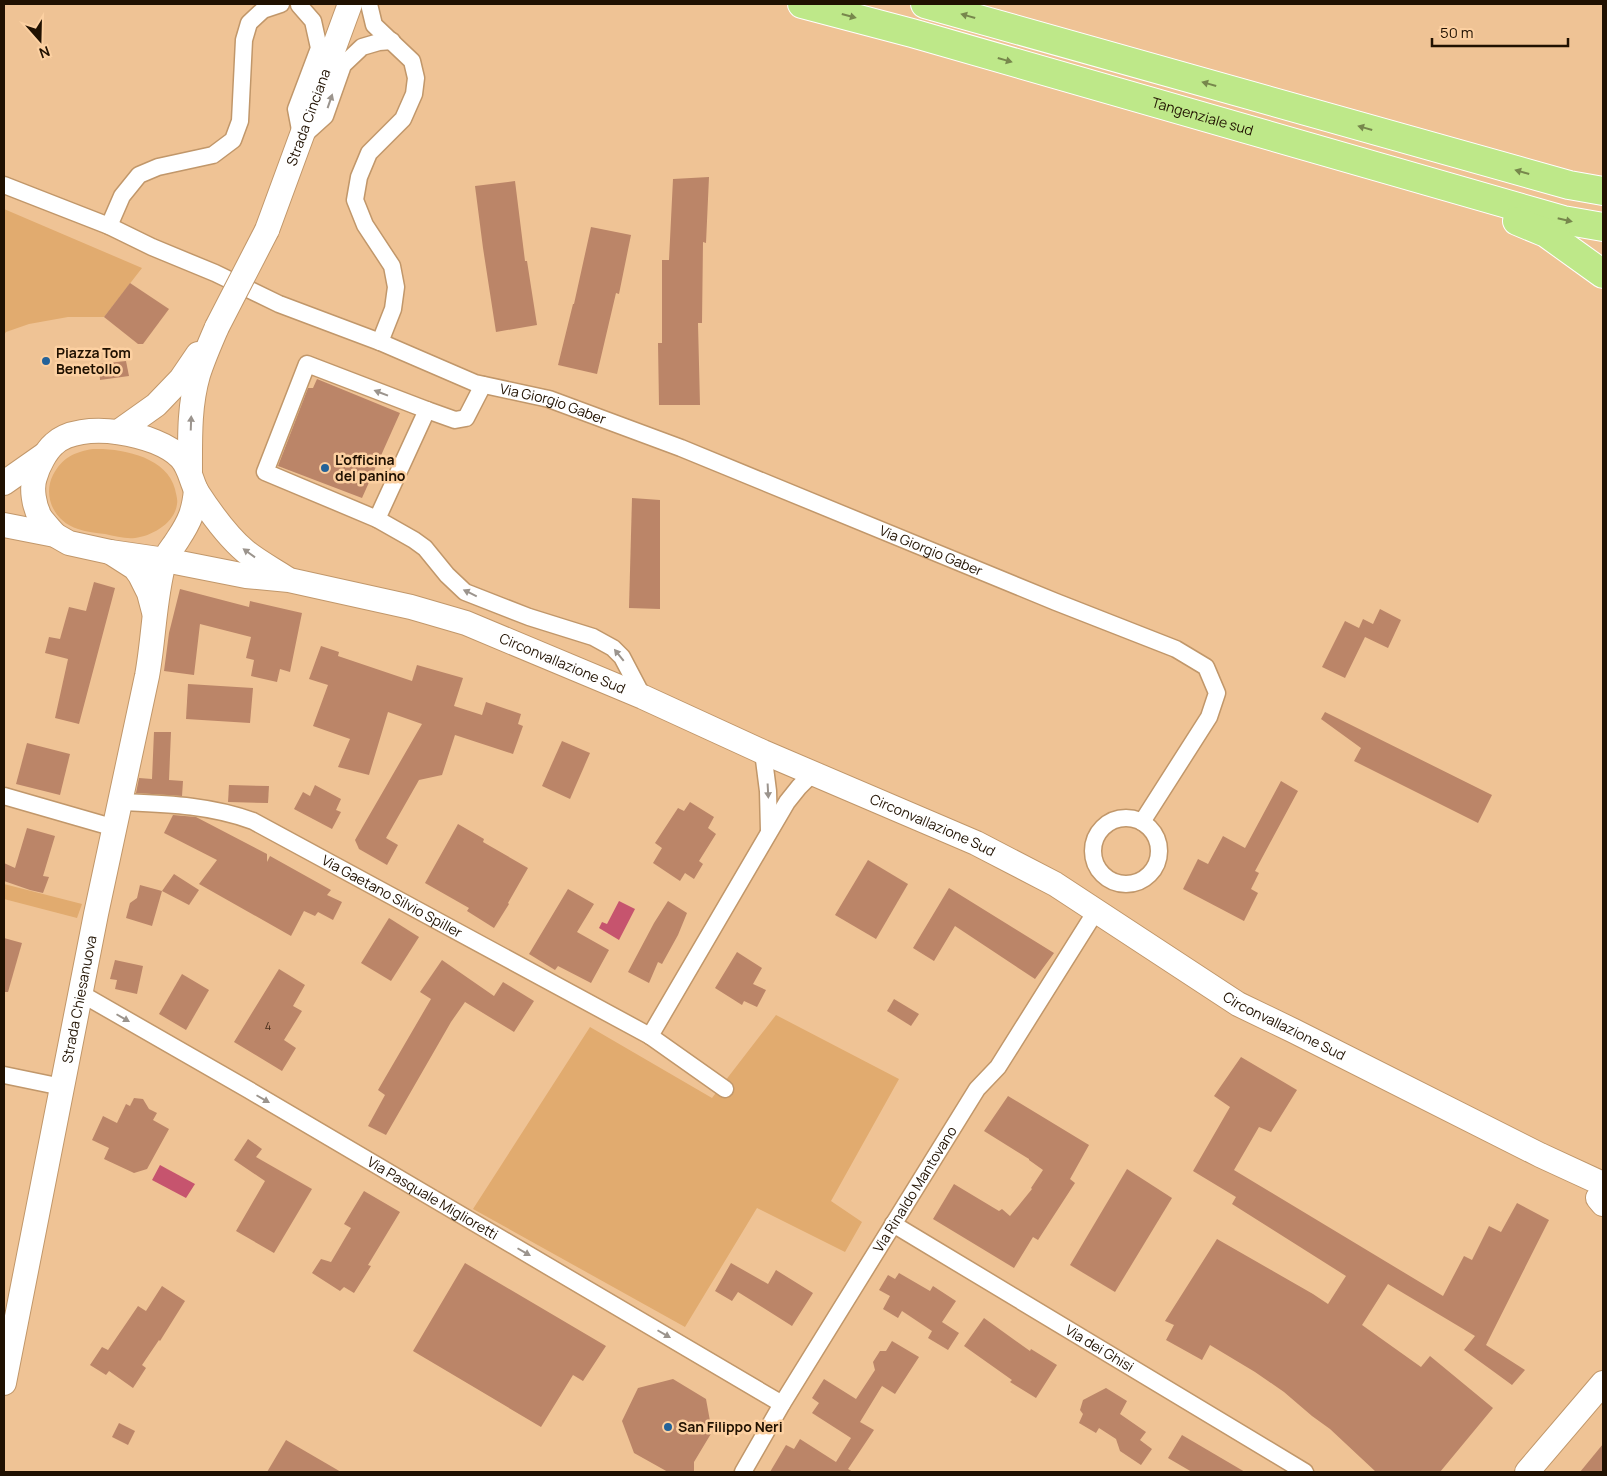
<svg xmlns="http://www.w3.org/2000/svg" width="1607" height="1476" font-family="Manrope,sans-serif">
  <rect width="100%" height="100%" fill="#efc395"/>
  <g fill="#e1ab6f">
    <path d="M4,209l138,59 -38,49h-36l-39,7 -23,8 -2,3z"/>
    <path d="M93,449c29,-1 74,8 82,40 1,5 3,11 2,15 -2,19 -25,32 -42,34 -10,1 -20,-2 -30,-4 -9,-1 -18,-2 -27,-5 -23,-7 -36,-32 -25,-54 9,-17 21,-23 40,-26z"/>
    <path d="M4,884l78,20 -5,14 -73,-19z"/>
    <path d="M776,1015l123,64 -68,122 31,21 -17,30 -88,-44 -72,119 -212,-118 117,-182 122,71z"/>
  </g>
  <g fill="#c6546e">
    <path d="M619,901l16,8 -16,31 -20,-12 3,-6 5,2z"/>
    <path d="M160,1165l35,19 -9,14 -34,-18z"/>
  </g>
  <g fill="#bb8568">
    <path d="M709,177l-3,66 -3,-1 -1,81h-4l2,82h-41l-1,-62h4v-83h7l4,-81z"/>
    <path d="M515,181l10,80h2l10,64 -41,7 -13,-84 -8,-62z"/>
    <path d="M591,227l40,8 -12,59 -3,-1 -19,81 -39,-9 15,-61h1z"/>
    <path d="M130,283l39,26 -26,35h-5l-34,-27z"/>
    <path d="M126,361l3,15 -29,4 -1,-16z"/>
    <path d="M317,379l83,34 -38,85 -84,-32 30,-78h5z"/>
    <path d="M632,498l28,2v109l-31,-1z"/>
    <path d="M94,582l21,6 -36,136 -24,-6 13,-59 -23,-6 4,-16 11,2 9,-32 17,4z"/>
    <path d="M180,589l69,18 1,-6 52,12 -12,59 -10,-3 -3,13 -26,-6 3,-16 -8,-2 5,-21 -51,-13 -6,51 -30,-4 5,-38z"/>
    <path d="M1380,609l21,11 -13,28 -23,-11 -20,41 -23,-11 23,-46 14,7 4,-9 10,5z"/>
    <path d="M321,646l18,6 -1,4 74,25 5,-16 46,13 -9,28 28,9 4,-13 35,12 -3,10 5,2 -10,28 -58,-19 -13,40 -23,5 -33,58 12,7 -11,20 -28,-16 -4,-9 67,-116 -34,-12 -19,63 -31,-8 12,-28 -37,-13 15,-41 -19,-6z"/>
    <path d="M188,684l65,4 -3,35 -64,-4z"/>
    <path d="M1325,712l167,83 -14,28 -124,-62 7,-13 -40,-29z"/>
    <path d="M154,732h17l-2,48 14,1 -1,15 -46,-3 3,-15 13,1z"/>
    <path d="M562,741l28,12 -20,46 -28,-13z"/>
    <path d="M27,743l43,11 -10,41 -44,-11z"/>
    <path d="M1281,781l17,10 -43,80 4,2 -8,16 7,4 -14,28 -61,-32 15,-30 10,5 15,-28 22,12z"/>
    <path d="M229,785l40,1 -1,17 -40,-1z"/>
    <path d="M315,785l26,14 -5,11 5,2 -9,17 -38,-20 9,-17 7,4z"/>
    <path d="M690,802l24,15 -6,11 8,6 -17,27 4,3 -9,15 -9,-6 -5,8 -27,-18 9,-15 -7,-5 23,-35 6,3z"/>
    <path d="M173,815l23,2 71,37v8l3,-6 61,34 -4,5 15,7 -9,18 -15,-8 -3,4 -11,-5 -13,25 -92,-52 18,-24 -53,-27z"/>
    <path d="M458,824l26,15 -1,3 45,26 -20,35 1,1 -15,24 -27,-17 2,-3 -44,-25z"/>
    <path d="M27,828l28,8 -12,40 6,1 -6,16 -13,-3 -26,-9v-18l11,5z"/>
    <path d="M868,860l40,24 -32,55 -41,-24z"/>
    <path d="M174,874l25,16 -10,15 -27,-14z"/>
    <path d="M140,885l22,6 -10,35 -26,-8 4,-15 7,-5z"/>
    <path d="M949,888l105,65 -19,26 -80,-53 -21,35 -21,-13z"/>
    <path d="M568,889l26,15 -17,28 32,18 -18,33 -33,-17 -3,4 -26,-16z"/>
    <path d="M668,901l19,12 -9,22 -16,29 -4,-2 -9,21 -21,-11 26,-49z"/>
    <path d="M389,918l30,19 -28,44 -30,-18z"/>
    <path d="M4,938l18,5 -14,49h-4z"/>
    <path d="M737,952l25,16 -9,16 13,6 -9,17 -13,-6 -2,4 -27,-17z"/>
    <path d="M115,960l28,6 -6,28 -22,-5 2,-9 -7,-1z"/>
    <path d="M442,960l52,36 9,-14 31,19 -20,31 -49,-30 -14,20 -65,113 -18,-9 17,-31 -7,-5 53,-91 -11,-7z"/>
    <path d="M279,969l26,16 -12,21 9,5 -18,29 12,8 -14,23 -48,-29z"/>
    <path d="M182,974l27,16 -23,40 -27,-16z"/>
    <path d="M894,999l25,15 -8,12 -24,-15z"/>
    <path d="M1241,1057l56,33 -26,42 -12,-5 -25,43 209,126 21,-40 8,4 17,-34 12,6 16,-29 32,17 -63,125 39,25 -13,15 -48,-35 11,-14 -87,-52 -26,41 59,42 9,-11 63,52 -53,64h-64l-46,-43 -18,-13 -28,-24 -29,-20 -45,-27 -8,15 -36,-20 8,-15 -9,-4 52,-82 96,55 15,10 18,-28 -114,-72 4,-7 -43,-26 37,-64 -16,-11z"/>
    <path d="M1008,1096l81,49 -19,34 5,4 -37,57 -5,-3 -19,31 -81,-49 21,-35 45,27 3,-2 8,7 22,-27 -1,-1 12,-18 -14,-10v-1l-45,-28z"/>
    <path d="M134,1098l9,1 6,10 8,4 -4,7 16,9 -22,40 -13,4 -30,-14 5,-11 -17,-8 11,-24 14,7 9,-19 4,2z"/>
    <path d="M248,1139l14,10 -6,8 56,32 -38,64 -38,-22 29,-50 -31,-21z"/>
    <path d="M1127,1169l45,29 -57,94 -45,-27z"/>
    <path d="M364,1191l36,21 -32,53 3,1 -17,27 -10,-6 -4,4 -28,-18 9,-14 10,3 20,-34 -7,-4z"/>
    <path d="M465,1263l141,83 -23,35 -10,-6 -32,52 -128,-76z"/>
    <path d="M731,1263l37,21 8,-14 37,23 -21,33 -54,-34 -6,9 -17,-10z"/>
    <path d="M899,1273l31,18 3,-5 23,15 -14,21 17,11 -11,17 -20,-12 4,-7 -30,-20 -4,7 -15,-9 7,-13 -11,-6 9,-15 7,4z"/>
    <path d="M162,1286l23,15 -25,40 -1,-1 -17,25 4,3 -13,20 -24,-17 -3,4 -16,-10 12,-18 6,3 30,-44 8,5z"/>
    <path d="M984,1318l46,33 1,-2 26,16 -21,33 -26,-16 2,-2 -48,-34z"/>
    <path d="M892,1341l27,16 -24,37 -13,-8 -22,36 14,8 -26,39 5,3h-83l16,-27 8,4 6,-10 36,23 15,-24 -39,-25 7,-10 -7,-5 12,-19 32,20 19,-29 -2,-8 7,-11h6z"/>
    <path d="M673,1379l33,20 6,33 -18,30v10h-26l-34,-19 -12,-32 16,-33z"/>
    <path d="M1106,1388l21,13 -7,13 26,18 -6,8 12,9 -11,16 -21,-14 -4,-12 -17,-11 -3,5 -17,-10 4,-9 -3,-4 3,-10z"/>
    <path d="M119,1423l16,8 -7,14 -16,-8z"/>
    <path d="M1182,1435l63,37h-53l-24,-14z"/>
    <path d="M286,1440l55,32h-74z"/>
    <path d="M1603,1444v28h-23z"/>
  </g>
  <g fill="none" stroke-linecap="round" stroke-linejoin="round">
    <g stroke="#c1976a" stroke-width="19">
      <g id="street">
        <path d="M369,4l5,21 38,36 4,17 -2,16 -11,25 -34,34 -10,24 -4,23 10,25 27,41 4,21 -3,22 -13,33"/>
        <path d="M299,5l14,16 6,27 -23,61 5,26"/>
        <path d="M304,135l21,-19 18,-51 19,-18 17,-5 13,-1"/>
        <path id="s1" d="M4,185l105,41 43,21 63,26 64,31 101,38 95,41 74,16 132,49 375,154 120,47 30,18 11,26 -8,24 -67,105"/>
        <path d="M109,226l13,-30 17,-21 19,-8 55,-12 20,-15 7,-19 4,-81 5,-17 14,-13 18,-6"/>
        <path d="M427,410l-120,-46 -42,108 112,47 37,21 11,8 22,27 18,17 64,25 64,20 20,11 9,9 21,40"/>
        <path d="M377,519l50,-109 28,10 11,-2 17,-33"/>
        <path d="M763,752l5,39 1,40"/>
        <path d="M4,796l111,32"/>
        <path id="s2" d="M121,802c46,2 88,3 132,19l397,215 75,53"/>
        <circle cx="1126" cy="851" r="33"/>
        <path id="s3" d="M80,993l169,97 533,314"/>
        <path d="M650,1036l137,-234 12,-15 14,-14"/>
        <path d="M4,1075l58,12"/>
        <path id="s4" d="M893,1224l412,248"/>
        <path id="s5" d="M743,1472l39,-68 195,-315 21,-22 98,-156"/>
      </g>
    </g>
    <g stroke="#c1976a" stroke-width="26">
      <g id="secondary">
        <path id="s6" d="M267,230l83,-226"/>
        <path d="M118,432l38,-27 25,-26 17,-25"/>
        <path d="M190,472c0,-33 -1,-66 8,-97 5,-16 12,-32 19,-48"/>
        <path d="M4,483l40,-28"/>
        <path d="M4,525l51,10 14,8 41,9 25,16 5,7 9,18 5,19"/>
        <path d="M55,535c-5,-6 -11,-12 -15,-18 -6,-11 -9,-29 -5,-40 3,-11 11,-26 19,-33 26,-25 104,-11 127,14 9,10 10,23 16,34 13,20 29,43 48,59 12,10 27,18 41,27"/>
        <path id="s7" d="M110,552l55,8 81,16 43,4 122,27 55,16 177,74 120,55 213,91 79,41 183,120 56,27 246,124 63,29"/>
        <path d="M1598,1198l5,6"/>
        <path id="s8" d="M4,1383l92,-469 51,-238c7,-38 7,-77 17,-114 2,-8 10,-16 14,-23 12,-18 16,-28 18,-49"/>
        <path d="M1527,1472l76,-89"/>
      </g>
    </g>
    <g stroke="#fff" stroke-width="30">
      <g id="highway">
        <path id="s9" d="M802,4l110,29 651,187 40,7"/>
        <path d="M925,4l644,181 34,6"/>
        <path d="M1517,221l29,12 57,41"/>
      </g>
    </g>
    <use href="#street" stroke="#fff" stroke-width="16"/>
    <use href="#secondary" stroke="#fff" stroke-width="24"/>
    <use href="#highway" stroke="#bee889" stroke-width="28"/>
    <g stroke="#c1976a" stroke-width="26" stroke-linecap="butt">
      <path id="secondary-bridge" d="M217,327l50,-97"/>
    </g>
    <use href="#secondary-bridge" stroke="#fff" stroke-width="24"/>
  </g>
  <defs><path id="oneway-solid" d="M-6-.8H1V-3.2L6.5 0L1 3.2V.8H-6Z" transform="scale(1.25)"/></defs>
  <g fill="#77874c">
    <use href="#oneway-solid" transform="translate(849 16) rotate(15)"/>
    <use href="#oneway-solid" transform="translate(968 16) rotate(-164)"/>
    <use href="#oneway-solid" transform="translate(1005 60) rotate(16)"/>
    <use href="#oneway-solid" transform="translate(1209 84) rotate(-164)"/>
    <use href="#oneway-solid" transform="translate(1365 128) rotate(-164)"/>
    <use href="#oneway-solid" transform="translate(1522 172) rotate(-164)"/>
    <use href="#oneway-solid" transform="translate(1565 220) rotate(13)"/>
  </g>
  <g fill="#9b948d">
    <use href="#oneway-solid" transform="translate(330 101) rotate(-71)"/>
    <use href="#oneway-solid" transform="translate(381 393) rotate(-159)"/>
    <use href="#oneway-solid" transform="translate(191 423) rotate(-88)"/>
    <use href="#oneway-solid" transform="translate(249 553) rotate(-144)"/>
    <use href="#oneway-solid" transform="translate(470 593) rotate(-154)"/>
    <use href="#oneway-solid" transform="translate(619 655) rotate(-129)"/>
    <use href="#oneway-solid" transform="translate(768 791) rotate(87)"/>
    <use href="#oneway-solid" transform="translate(123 1018) rotate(30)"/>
    <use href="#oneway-solid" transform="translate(263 1099) rotate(30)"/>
    <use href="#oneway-solid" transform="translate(524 1252) rotate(30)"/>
    <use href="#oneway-solid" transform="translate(664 1334) rotate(30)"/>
  </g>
  <g fill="#246299" stroke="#fcd0a1" stroke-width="2">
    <circle cx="46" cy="361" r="5"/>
    <circle cx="325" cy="468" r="5"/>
    <circle cx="668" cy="1427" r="5"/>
  </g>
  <g text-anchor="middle" stroke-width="5" stroke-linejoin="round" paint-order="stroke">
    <g font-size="11" fill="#472e1b">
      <text x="268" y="1030">4</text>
    </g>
    <g font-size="14" fill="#201101" stroke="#fcd0a1">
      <text dy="5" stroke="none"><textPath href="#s9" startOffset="416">Tangenziale sud</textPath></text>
      <text dy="5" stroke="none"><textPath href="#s6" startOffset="120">Strada Cinciana</textPath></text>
      <text dy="5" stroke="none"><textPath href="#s1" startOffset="592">Via Giorgio Gaber</textPath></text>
      <text dy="5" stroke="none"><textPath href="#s1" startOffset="998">Via Giorgio Gaber</textPath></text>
      <text dy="5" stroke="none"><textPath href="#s7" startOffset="468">Circonvallazione Sud</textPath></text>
      <text dy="5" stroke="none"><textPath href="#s7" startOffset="872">Circonvallazione Sud</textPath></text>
      <text dy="5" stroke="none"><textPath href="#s2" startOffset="292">Via Gaetano Silvio Spiller</textPath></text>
      <text dy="5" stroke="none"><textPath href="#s8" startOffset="391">Strada Chiesanuova</textPath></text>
      <text dy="5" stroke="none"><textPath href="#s7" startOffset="1278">Circonvallazione Sud</textPath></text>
      <text dy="5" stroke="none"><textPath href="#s5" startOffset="331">Via Rinaldo Mantovano</textPath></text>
      <text dy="5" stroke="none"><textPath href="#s3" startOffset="408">Via Pasquale Miglioretti</textPath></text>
      <text dy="5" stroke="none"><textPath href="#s4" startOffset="241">Via dei Ghisi</textPath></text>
    </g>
    <g font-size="14" font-weight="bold" fill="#201101" stroke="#fcd0a1" text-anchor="start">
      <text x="56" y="358">Piazza Tom<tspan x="56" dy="16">Benetollo</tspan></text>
      <text x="335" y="465">L'officina<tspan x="335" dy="16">del panino</tspan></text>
      <text x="678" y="1432">San Filippo Neri</text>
    </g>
  </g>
  <rect width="1607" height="1476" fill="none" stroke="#201101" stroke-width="10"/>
  <g transform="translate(40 40) rotate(160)" stroke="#fcd0a1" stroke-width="4" paint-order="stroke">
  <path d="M0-4L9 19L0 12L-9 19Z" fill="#201101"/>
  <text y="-8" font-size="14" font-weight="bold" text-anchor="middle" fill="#201101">N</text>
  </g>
  <path d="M1432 38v8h136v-8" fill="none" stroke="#201101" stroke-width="2.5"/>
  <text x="1440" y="38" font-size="15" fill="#201101" stroke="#fcd0a1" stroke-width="4" paint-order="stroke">50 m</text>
</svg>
